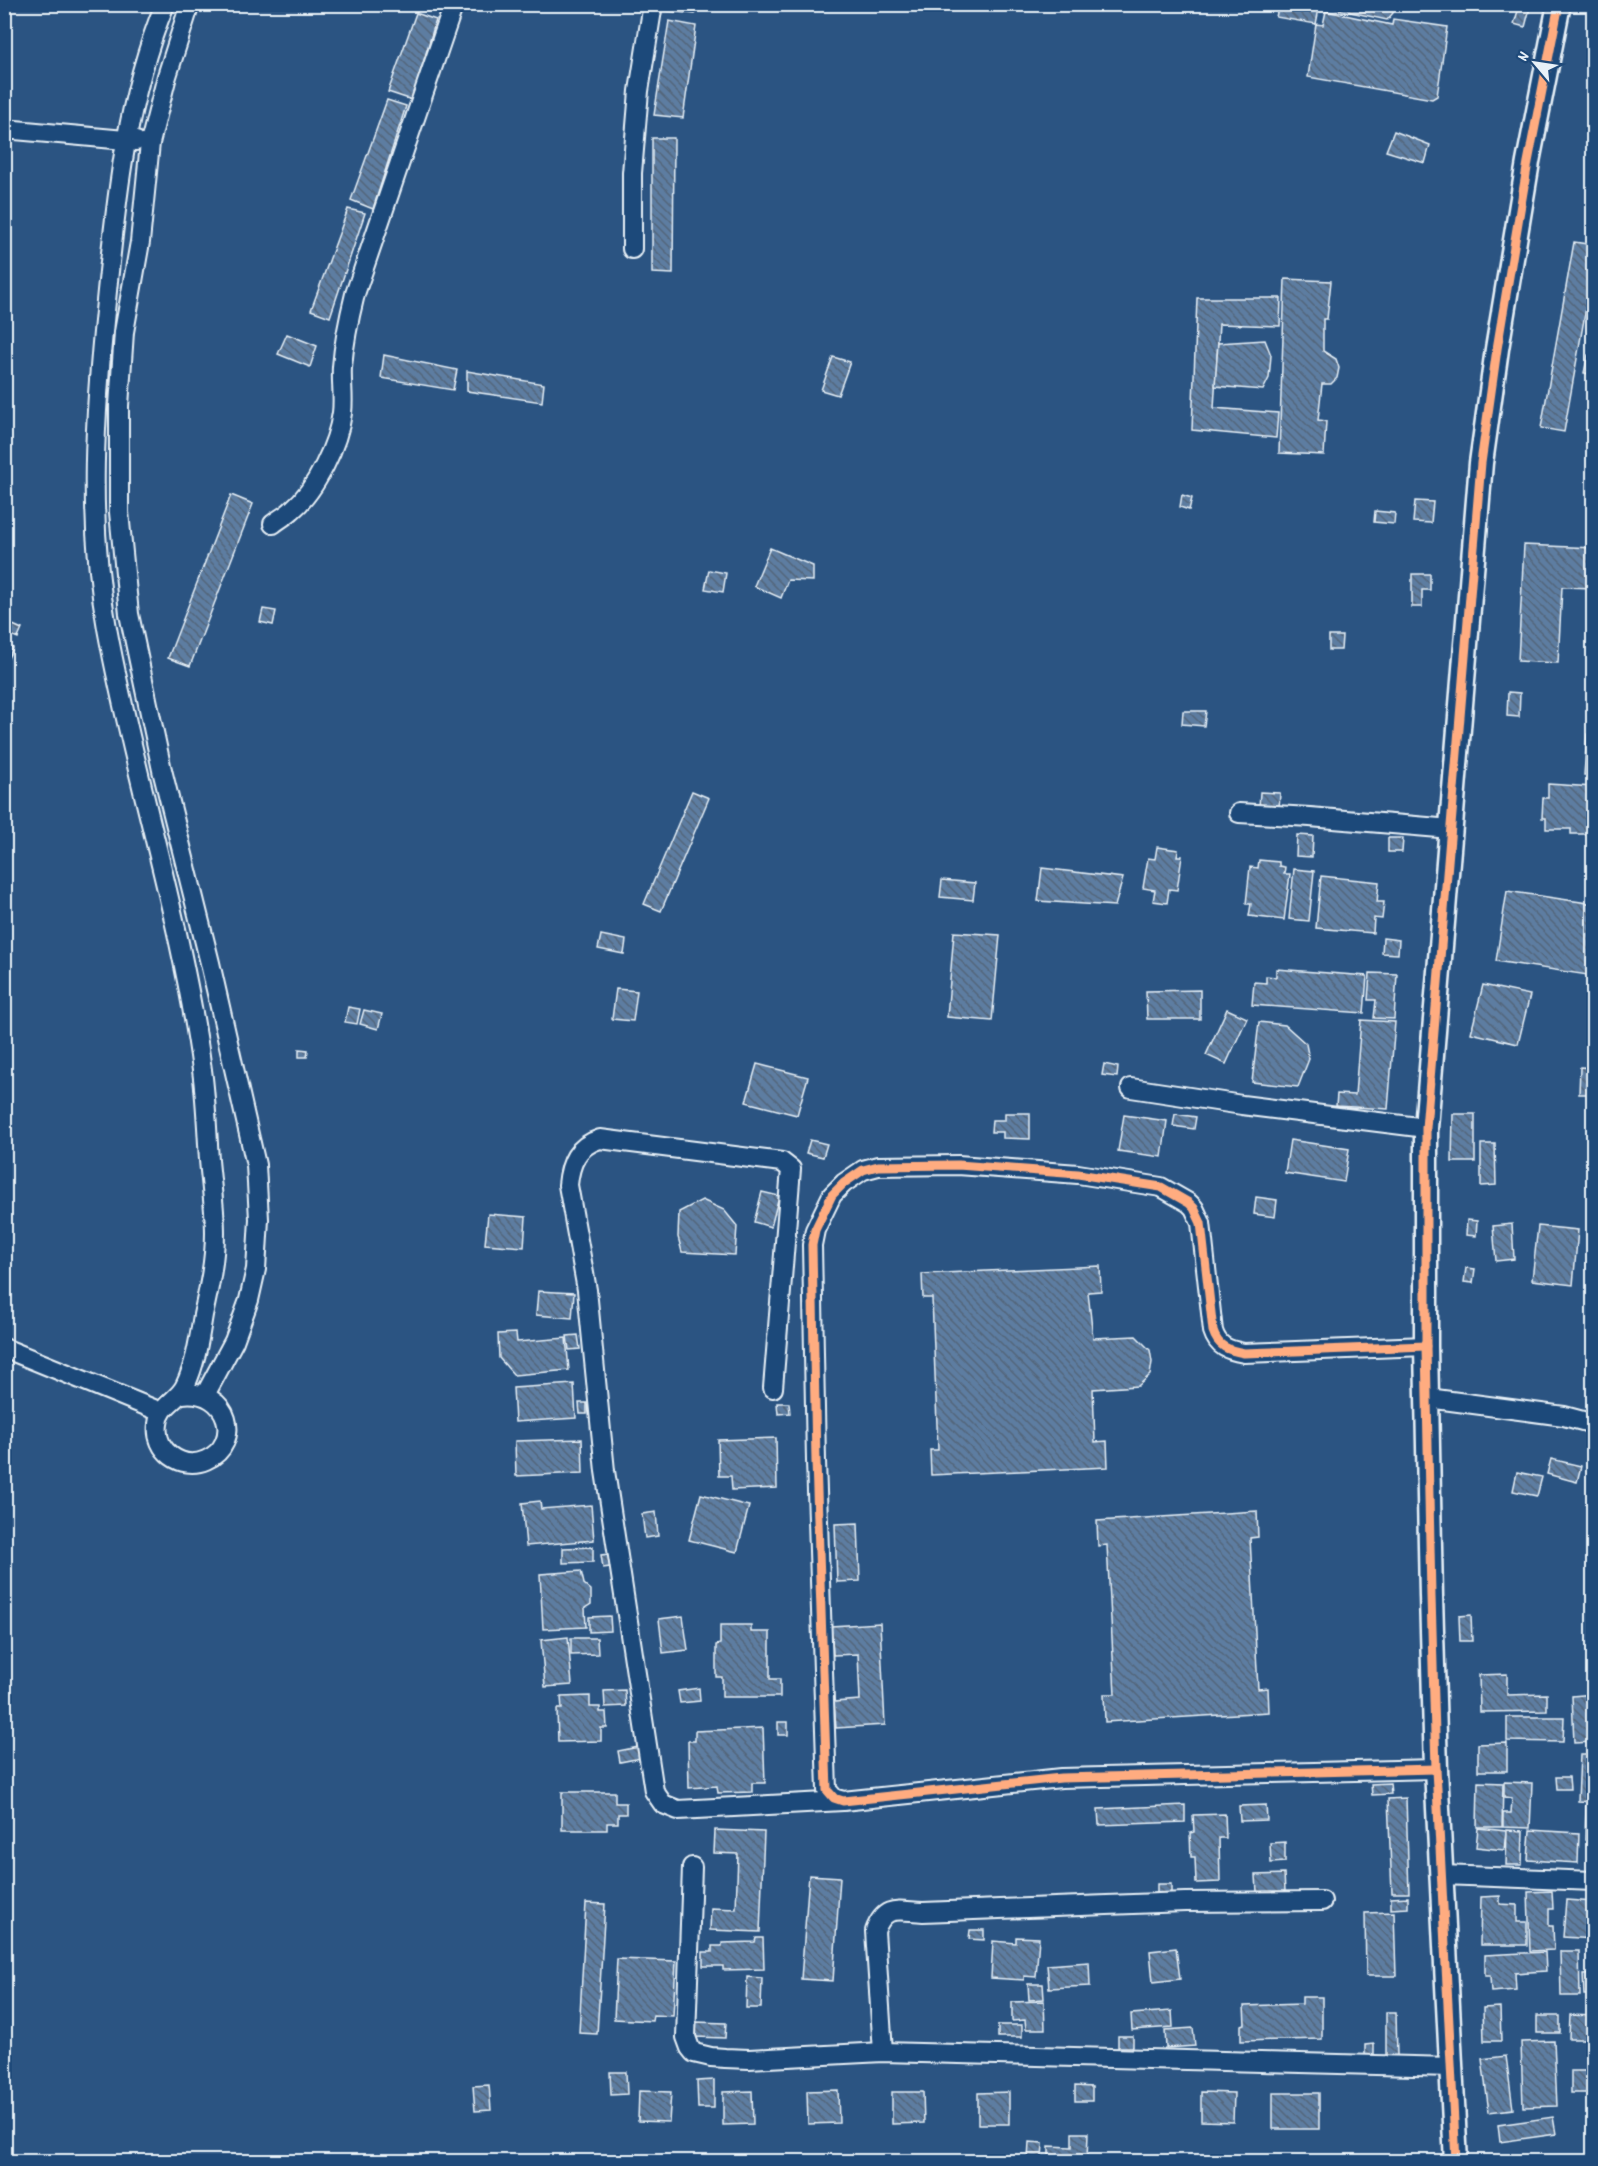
<svg xmlns="http://www.w3.org/2000/svg" width="1598" height="2166" font-family="Dekko,sans-serif">
  <defs>
    <pattern id="building-back-hatch" width="6" height="6" patternUnits="userSpaceOnUse" patternTransform="scale(1.5)"><rect width="6" height="6" fill="#5d7da1"/><path d="M-1 5l2 2M0 0l6 6M5-1l2 2" fill="none" stroke="#53657a"/></pattern>
  </defs>
  <rect width="100%" height="100%" fill="#2b5482"/>
  <filter id="ink" filterUnits="userSpaceOnUse"><feTurbulence type="fractalNoise" baseFrequency=".0167" numOctaves="2"/><feDisplacementMap in="SourceGraphic" scale="12" xChannelSelector="R" yChannelSelector="G"/><feConvolveMatrix kernelMatrix="1 2 1 2 8 2 1 2 1" color-interpolation-filters="sRGB"/></filter>
  <g filter="url(#ink)">
    <g fill="url(#building-back-hatch)" stroke="#e8f1f8" stroke-width="1.5">
      <path d="M419,4h21l-2,7z"/>
      <path d="M671,4h25l-1,10 -26,-3z"/>
      <path d="M1279,4h41l-4,20 -40,-7z"/>
      <path d="M1328,4h67l-2,9 -6,7 -60,-13z"/>
      <path d="M1520,4h11l-6,23 -11,-3z"/>
      <path d="M1326,11l66,14 1,-6 54,8 -10,69 -5,3 -124,-22 8,-53 7,1z"/>
      <path d="M416,13l20,7 -24,80 -24,-8z"/>
      <path d="M669,21l27,5 -13,92 -29,-3z"/>
      <path d="M387,100l19,6 -33,103 -22,-9z"/>
      <path d="M1394,131l36,14 -5,18 -39,-12z"/>
      <path d="M652,138h22l-1,136 -21,-1z"/>
      <path d="M348,209l17,4 -35,104 -19,-7z"/>
      <path d="M1574,242l20,3v18l-30,169 -23,-4z"/>
      <path d="M1285,279l46,2 -4,38h-4v32l13,8 3,9 -2,10 -6,6h-9l-4,36 8,1 -2,34 -45,-2z"/>
      <path d="M1197,298h84l-1,28 -61,-2 -5,84 64,5 -2,25 -84,-8z"/>
      <path d="M287,334l30,12 -7,21 -32,-13z"/>
      <path d="M1265,340l6,15 -2,23 -6,12 -48,-4 3,-43z"/>
      <path d="M384,355l73,15 -4,20 -72,-12z"/>
      <path d="M1588,355l6,1v19l-10,-2z"/>
      <path d="M833,357l17,5 -12,33 -17,-5z"/>
      <path d="M467,371l77,13 -2,18 -75,-11z"/>
      <path d="M231,495l22,9 -63,162 -22,-8z"/>
      <path d="M1182,495l10,3 -3,12 -9,-3z"/>
      <path d="M1415,501l18,1 -2,21 -18,-1z"/>
      <path d="M1375,511l20,2 -1,11 -20,-2z"/>
      <path d="M1524,545l70,3v40l-32,-1 -4,76 -40,-2z"/>
      <path d="M770,548l43,18v15l-25,-1 -7,18 -27,-12z"/>
      <path d="M709,570l17,3 -3,19 -18,-3z"/>
      <path d="M1412,574h18v16h-8v17h-10z"/>
      <path d="M263,609l13,2 -3,14 -13,-3z"/>
      <path d="M6,622l16,7 -4,9 -14,-6z"/>
      <path d="M1329,636h13l-1,14h-12z"/>
      <path d="M4,644l9,4 -6,12 -3,-2z"/>
      <path d="M1508,692l12,1 -1,24 -12,-1z"/>
      <path d="M1183,711h23l-2,15 -22,-2z"/>
      <path d="M1587,734l7,1v40h-10z"/>
      <path d="M1548,784l46,3v47h-23v-5h-25v-11h-4l1,-20h5z"/>
      <path d="M692,791l17,7 -48,113 -17,-7z"/>
      <path d="M1260,792l20,1 -1,16 -20,-1z"/>
      <path d="M1297,835l16,1 -1,21 -16,-1z"/>
      <path d="M1388,838h15l-1,14h-14z"/>
      <path d="M1157,847l21,3 -1,6h5l-5,34 -8,-1 -2,14 -14,-2 2,-11 -12,-2 5,-30 7,1z"/>
      <path d="M1259,860l20,2v4l6,1 -1,7h6l-6,46 -35,-4 2,-12h-5l4,-37 8,1z"/>
      <path d="M1042,868l81,10 -8,28 -77,-5z"/>
      <path d="M1294,869l20,2 -5,50 -20,-2z"/>
      <path d="M1321,876l58,6 -2,20h7l-2,17 -8,-1 -1,15 -57,-5z"/>
      <path d="M942,880l33,3 -2,17 -33,-3z"/>
      <path d="M1507,891l87,13v72l-98,-15z"/>
      <path d="M954,932l46,3 -8,86 -45,-4z"/>
      <path d="M601,935l25,5 -2,14 -26,-5z"/>
      <path d="M1383,938l16,2 -1,14 -16,-1z"/>
      <path d="M1276,969l91,7 -3,37 -112,-8 2,-23 12,1v-7l10,1z"/>
      <path d="M1370,973l27,1 -3,45 -20,-1 2,-18h-8z"/>
      <path d="M1483,985l47,10 -12,49 -47,-11z"/>
      <path d="M616,989l21,2 -4,30 -21,-2z"/>
      <path d="M1200,990v29h-53l-1,-28z"/>
      <path d="M348,1007l12,2 -3,15 -12,-2z"/>
      <path d="M1227,1009l20,9 -21,46 -20,-9z"/>
      <path d="M364,1010l18,4 -4,15 -18,-5z"/>
      <path d="M1361,1020l34,2 -7,87 -52,-3 1,-12 18,1z"/>
      <path d="M1259,1022l26,3 21,19 3,15 -11,28 -46,-5z"/>
      <path d="M299,1049l9,1 -1,7h-8z"/>
      <path d="M757,1064l51,13 -11,38 -51,-13z"/>
      <path d="M1104,1064l14,3 -1,10 -15,-2z"/>
      <path d="M1580,1067l14,1v100h-6l4,-74h-13z"/>
      <path d="M1005,1113h25v26l-27,-1v-6h-12l1,-12h13z"/>
      <path d="M1175,1114l21,3 -2,12 -21,-3z"/>
      <path d="M1453,1114h22v48h-23z"/>
      <path d="M1124,1115l43,6 -5,36 -44,-6z"/>
      <path d="M810,1140l17,4 -4,13 -17,-4z"/>
      <path d="M1290,1140l59,9 -5,33 -59,-9z"/>
      <path d="M1481,1144h14l1,41 -15,1z"/>
      <path d="M762,1192l17,4 -8,31 -17,-5z"/>
      <path d="M1256,1197l21,3 -2,17 -21,-3z"/>
      <path d="M702,1200l22,10 13,16 -2,29 -53,-3 -4,-15 1,-25z"/>
      <path d="M488,1214l38,3 -2,30 -39,-3z"/>
      <path d="M1467,1220l10,1 -1,15 -10,-1z"/>
      <path d="M1512,1224l2,35 -18,2 -3,-35z"/>
      <path d="M1538,1226l40,4 -5,55 -41,-5z"/>
      <path d="M1100,1266l1,25 -13,1 5,46 43,-2 14,14 2,12 -2,13 -12,11 -45,3 2,53 12,-1 1,26 -177,8 -1,-25h8l-6,-152h-9l-1,-24z"/>
      <path d="M1466,1268l9,1 -2,14 -9,-1z"/>
      <path d="M538,1291l36,2 -2,25 -36,-3z"/>
      <path d="M516,1333l1,9 49,-4 3,32 -55,5 -15,-17 -1,-24z"/>
      <path d="M578,1335l2,14 -11,1 -2,-14z"/>
      <path d="M574,1384l2,34 -61,4 -2,-34z"/>
      <path d="M579,1403h8v11h-7z"/>
      <path d="M777,1403h12l1,10 -12,1z"/>
      <path d="M776,1438l1,50 -45,2 -1,-14h-12l-1,-36z"/>
      <path d="M582,1439l1,34 -67,3 -1,-35z"/>
      <path d="M1551,1459l30,7 -4,16 -30,-8z"/>
      <path d="M1517,1472l25,5 -5,19 -24,-5z"/>
      <path d="M701,1494l48,12 -12,46 -48,-12z"/>
      <path d="M540,1501l1,8 50,-4 3,35 -68,6 -4,-43z"/>
      <path d="M1257,1511l1,26 -8,1 8,151 10,-1 1,24 -164,10 -1,-28h11l-8,-149 -9,1 -1,-25z"/>
      <path d="M656,1512l2,24 -13,2 -3,-24z"/>
      <path d="M858,1523l2,58 -23,1 -2,-58z"/>
      <path d="M593,1547v15l-30,1v-15z"/>
      <path d="M609,1554l1,13 -7,1 -2,-13z"/>
      <path d="M581,1571l3,13 7,6v14l-6,4 1,19 -43,2 -3,-55z"/>
      <path d="M1471,1615l1,26h-12l-1,-25z"/>
      <path d="M610,1616l1,15 -22,1v-15z"/>
      <path d="M683,1616l5,34 -25,3 -4,-34z"/>
      <path d="M880,1623l5,102 -49,3 -2,-26 26,-2 -2,-46 -25,1 -2,-29z"/>
      <path d="M720,1625h31v7h19v47h10v18h-58v-20h-6v-32l4,-1z"/>
      <path d="M568,1637l4,48 -27,2 -4,-47z"/>
      <path d="M571,1638h26l1,16 -27,1z"/>
      <path d="M1507,1674v21l40,-1v17l-67,1 -1,-37z"/>
      <path d="M699,1688l1,13 -20,2 -2,-12z"/>
      <path d="M625,1690l1,16 -21,1 -1,-16z"/>
      <path d="M1594,1694v48l-20,1 -2,-47z"/>
      <path d="M590,1696v11h10v5h6l1,16h-6v13l-43,1 -1,-33h5l-1,-12z"/>
      <path d="M1507,1717h57l-1,25 -56,-1z"/>
      <rect x="778" y="1722" width="10" height="13"/>
      <path d="M763,1728l2,55h-13v9l-34,1 -1,-7 -28,2 -1,-47h7v-10z"/>
      <path d="M1507,1743v28h-29v-27z"/>
      <path d="M639,1747l2,11 -21,4 -2,-11z"/>
      <path d="M1580,1755h14v10h-5l-1,23h6v14l-16,-1z"/>
      <path d="M1556,1777h13l1,12h-13z"/>
      <path d="M1478,1782l25,1 -1,44h-25z"/>
      <path d="M1504,1782l28,1 -2,45 -27,-1v-14h8l1,-15 -8,-1z"/>
      <path d="M1390,1783l1,11 -19,1 -1,-11z"/>
      <path d="M562,1792h53v11h11v11h-8v9h-11v7h-45z"/>
      <path d="M1406,1798l3,95h-17l-4,-94z"/>
      <path d="M1185,1805v17l-86,3 -1,-16z"/>
      <path d="M1266,1805l1,15 -27,1 -1,-15z"/>
      <path d="M1586,1806h8v34h-9z"/>
      <path d="M1225,1814l1,24h-7l1,44 -24,1 -1,-26h-4l-1,-24 4,-1 -1,-17z"/>
      <path d="M1478,1828l28,3 -2,19 -28,-3z"/>
      <path d="M715,1830l49,2 -4,100 -50,-2 1,-22 25,1 2,-55 -24,-1z"/>
      <path d="M1507,1830l16,1 -1,34h-16z"/>
      <path d="M1530,1830l49,3 -1,30 -50,-3z"/>
      <path d="M1285,1842v20l-14,1 -1,-20z"/>
      <path d="M1284,1874l1,17 -28,1 -1,-17z"/>
      <path d="M809,1875l31,2 -7,104 -32,-2z"/>
      <path d="M1157,1884h14v9l-14,1z"/>
      <path d="M1552,1891l1,18h-4v17h4l1,24 -24,1 -2,-59z"/>
      <path d="M1500,1896v8l17,1v17h10v23h-47l1,-48z"/>
      <path d="M1408,1897v11l-17,1v-11z"/>
      <path d="M1566,1900l28,2v37l-31,-2z"/>
      <path d="M586,1903l19,1 -8,130 -18,-1z"/>
      <path d="M1394,1912l2,64h-30l-1,-63z"/>
      <path d="M970,1930h14v10l-15,-1z"/>
      <path d="M1016,1937l23,1 -3,39 -12,-1v4l-33,-2 2,-37 23,2z"/>
      <path d="M756,1938h7l1,31 -41,1v-4h-20v-14h9v-6h10v-3l33,-1z"/>
      <path d="M1176,1948l4,31 -27,3 -3,-31z"/>
      <path d="M1560,1951h19l1,45h-19z"/>
      <path d="M1545,1952l1,19 -31,2 1,17 -25,2 -1,-16h-5v-21z"/>
      <path d="M617,1959l59,2 -3,55 -20,-1 -1,6 -38,-2z"/>
      <path d="M1089,1962l1,24 -41,2 -2,-23z"/>
      <path d="M1594,1974v21h-10l-1,-20z"/>
      <path d="M747,1977l15,1 -1,30h-15z"/>
      <path d="M1028,1984h15l1,15 -15,1z"/>
      <path d="M1302,1997h20v42l-81,2v-16l4,-1 -1,-18 58,-2z"/>
      <path d="M1044,2001l1,28h-19l-1,-9 -13,1v-19z"/>
      <path d="M1500,2007l1,34h-17l-1,-33z"/>
      <path d="M1172,2011l1,16 -41,3 -1,-16z"/>
      <path d="M1386,2012h10l1,44h-11z"/>
      <path d="M1570,2015l24,1v23h-25z"/>
      <rect x="1537" y="2016" width="23" height="17"/>
      <path d="M695,2022l31,1 -1,15 -30,-1z"/>
      <rect x="998" y="2025" width="24" height="12"/>
      <path d="M1193,2028l2,18 -29,2 -1,-18z"/>
      <rect x="1118" y="2036" width="15" height="11"/>
      <path d="M1554,2041l3,65 -34,1 -2,-65z"/>
      <path d="M1374,2044v14h-9v-13z"/>
      <path d="M1506,2056l7,53 -24,3 -7,-53z"/>
      <rect x="1571" y="2071" width="23" height="22"/>
      <path d="M610,2072h16l1,22 -16,1z"/>
      <path d="M714,2080v28h-16l-1,-27z"/>
      <path d="M489,2085l2,25 -16,1 -2,-25z"/>
      <path d="M1075,2086l17,1v14h-17z"/>
      <path d="M838,2090l1,33 -31,1 -1,-33z"/>
      <path d="M639,2091l32,1 -2,30 -31,-1z"/>
      <path d="M752,2091l1,33 -30,1v-33z"/>
      <path d="M892,2092h31l1,31 -32,1z"/>
      <path d="M1009,2092v32h-31v-31z"/>
      <path d="M1201,2092l33,1 -1,29 -32,-1z"/>
      <rect x="1273" y="2093" width="46" height="36"/>
      <path d="M1553,2117l3,17 -56,8 -2,-17z"/>
      <path d="M1072,2133h16l-1,27 -38,-1v-13l23,1z"/>
      <path d="M1029,2142l14,1 -1,16h-14z"/>
    </g>
    <g fill="none" stroke-linecap="round" stroke-linejoin="round">
      <g stroke="#e8f1f8" stroke-width="22">
        <g id="minor">
          <path d="M165,4c-39,95 -49,196 -59,297 -11,109 -19,219 1,327 27,148 75,293 95,442 4,29 5,60 7,90 2,24 6,49 6,73 0,28 -6,55 -12,82 -4,24 -7,48 -18,71 -7,15 -25,18 -27,38 -4,26 23,47 48,36 37,-16 24,-72 -24,-66"/>
          <path d="M190,4l-23,72 -17,67 -10,99 -16,90 -5,74v106l10,102 33,156 48,193 46,202 3,54 -3,50 -7,31 -15,41 -29,54"/>
          <path d="M4,129l132,12"/>
          <path d="M632,249v-76l7,-82 14,-87"/>
          <path d="M273,524c6,-5 14,-9 19,-14 24,-20 46,-66 50,-97 2,-16 -1,-31 0,-46 2,-25 7,-49 13,-73l99,-290"/>
          <path d="M1239,813l71,4 141,12"/>
          <path d="M1131,1088l111,17 184,23"/>
          <path d="M1426,1346l-182,7c-16,-3 -26,-6 -31,-22l-12,-108 -7,-15 -5,-5 -28,-16 -83,-13 -120,-9 -80,1 -15,4 -19,13 -12,12 -17,35 -3,15 4,216 11,329 7,8 9,3 218,-23 375,-9"/>
          <path d="M4,1348l157,64"/>
          <path d="M773,1388l18,-219 -9,-7 -182,-23c-23,7 -30,24 -32,46l19,105 18,181 49,320 9,13 15,6 165,-9"/>
          <path d="M1428,1398l136,18 30,8"/>
          <path d="M692,1867l-6,170 4,11 4,5 17,4 14,1 24,1 134,-7 568,15"/>
          <path d="M1442,1875l152,6"/>
          <path d="M883,2052l-8,-121c10,-27 23,-20 48,-19l262,-10 137,-1"/>
        </g>
      </g>
      <g stroke="#e8f1f8" stroke-width="27">
        <path id="tertiary" d="M1456,2162l-20,-393 -5,-173 -5,-250v-218l55,-665 16,-114 31,-187 31,-158"/>
      </g>
      <use href="#minor" stroke="#1f4a7a" stroke-width="18"/>
      <use href="#tertiary" stroke="#1f4a7a" stroke-width="22"/>
      <g stroke="#1f4a7a" stroke-width="13">
        <g id="cycleway">
          <path d="M1426,1346l-182,7c-16,-3 -26,-6 -31,-22l-12,-108 -7,-15 -5,-5 -28,-16 -83,-13 -120,-9 -80,1 -15,4 -19,13 -12,12 -17,35 -3,15 4,216 11,329 7,8 9,3 218,-23 375,-9"/>
          <path d="M1456,2162l-20,-393 -5,-173 -5,-250v-218l55,-665 16,-114 31,-187 31,-158"/>
        </g>
      </g>
      <use href="#cycleway" stroke="#ffac80" stroke-width="9"/>
    </g>
  </g>
  <rect width="1598" height="2166" fill="none" stroke="#1f4a7a" stroke-width="24"/>
  <rect x="12" y="12" width="1574" height="2142" fill="none" stroke="#e8f1f8" stroke-width="2" filter="url(#ink)"/>
  <g transform="translate(1535 63) rotate(299)" stroke="#1f4a7a" stroke-width="4.5" paint-order="stroke">
  <path d="M0-4.5L10 22L0 15L-10 22Z" fill="#e8f1f8"/>
  <text y="-9" font-size="16" font-weight="bold" text-anchor="middle" fill="#e8f1f8">N</text>
  </g>
</svg>
